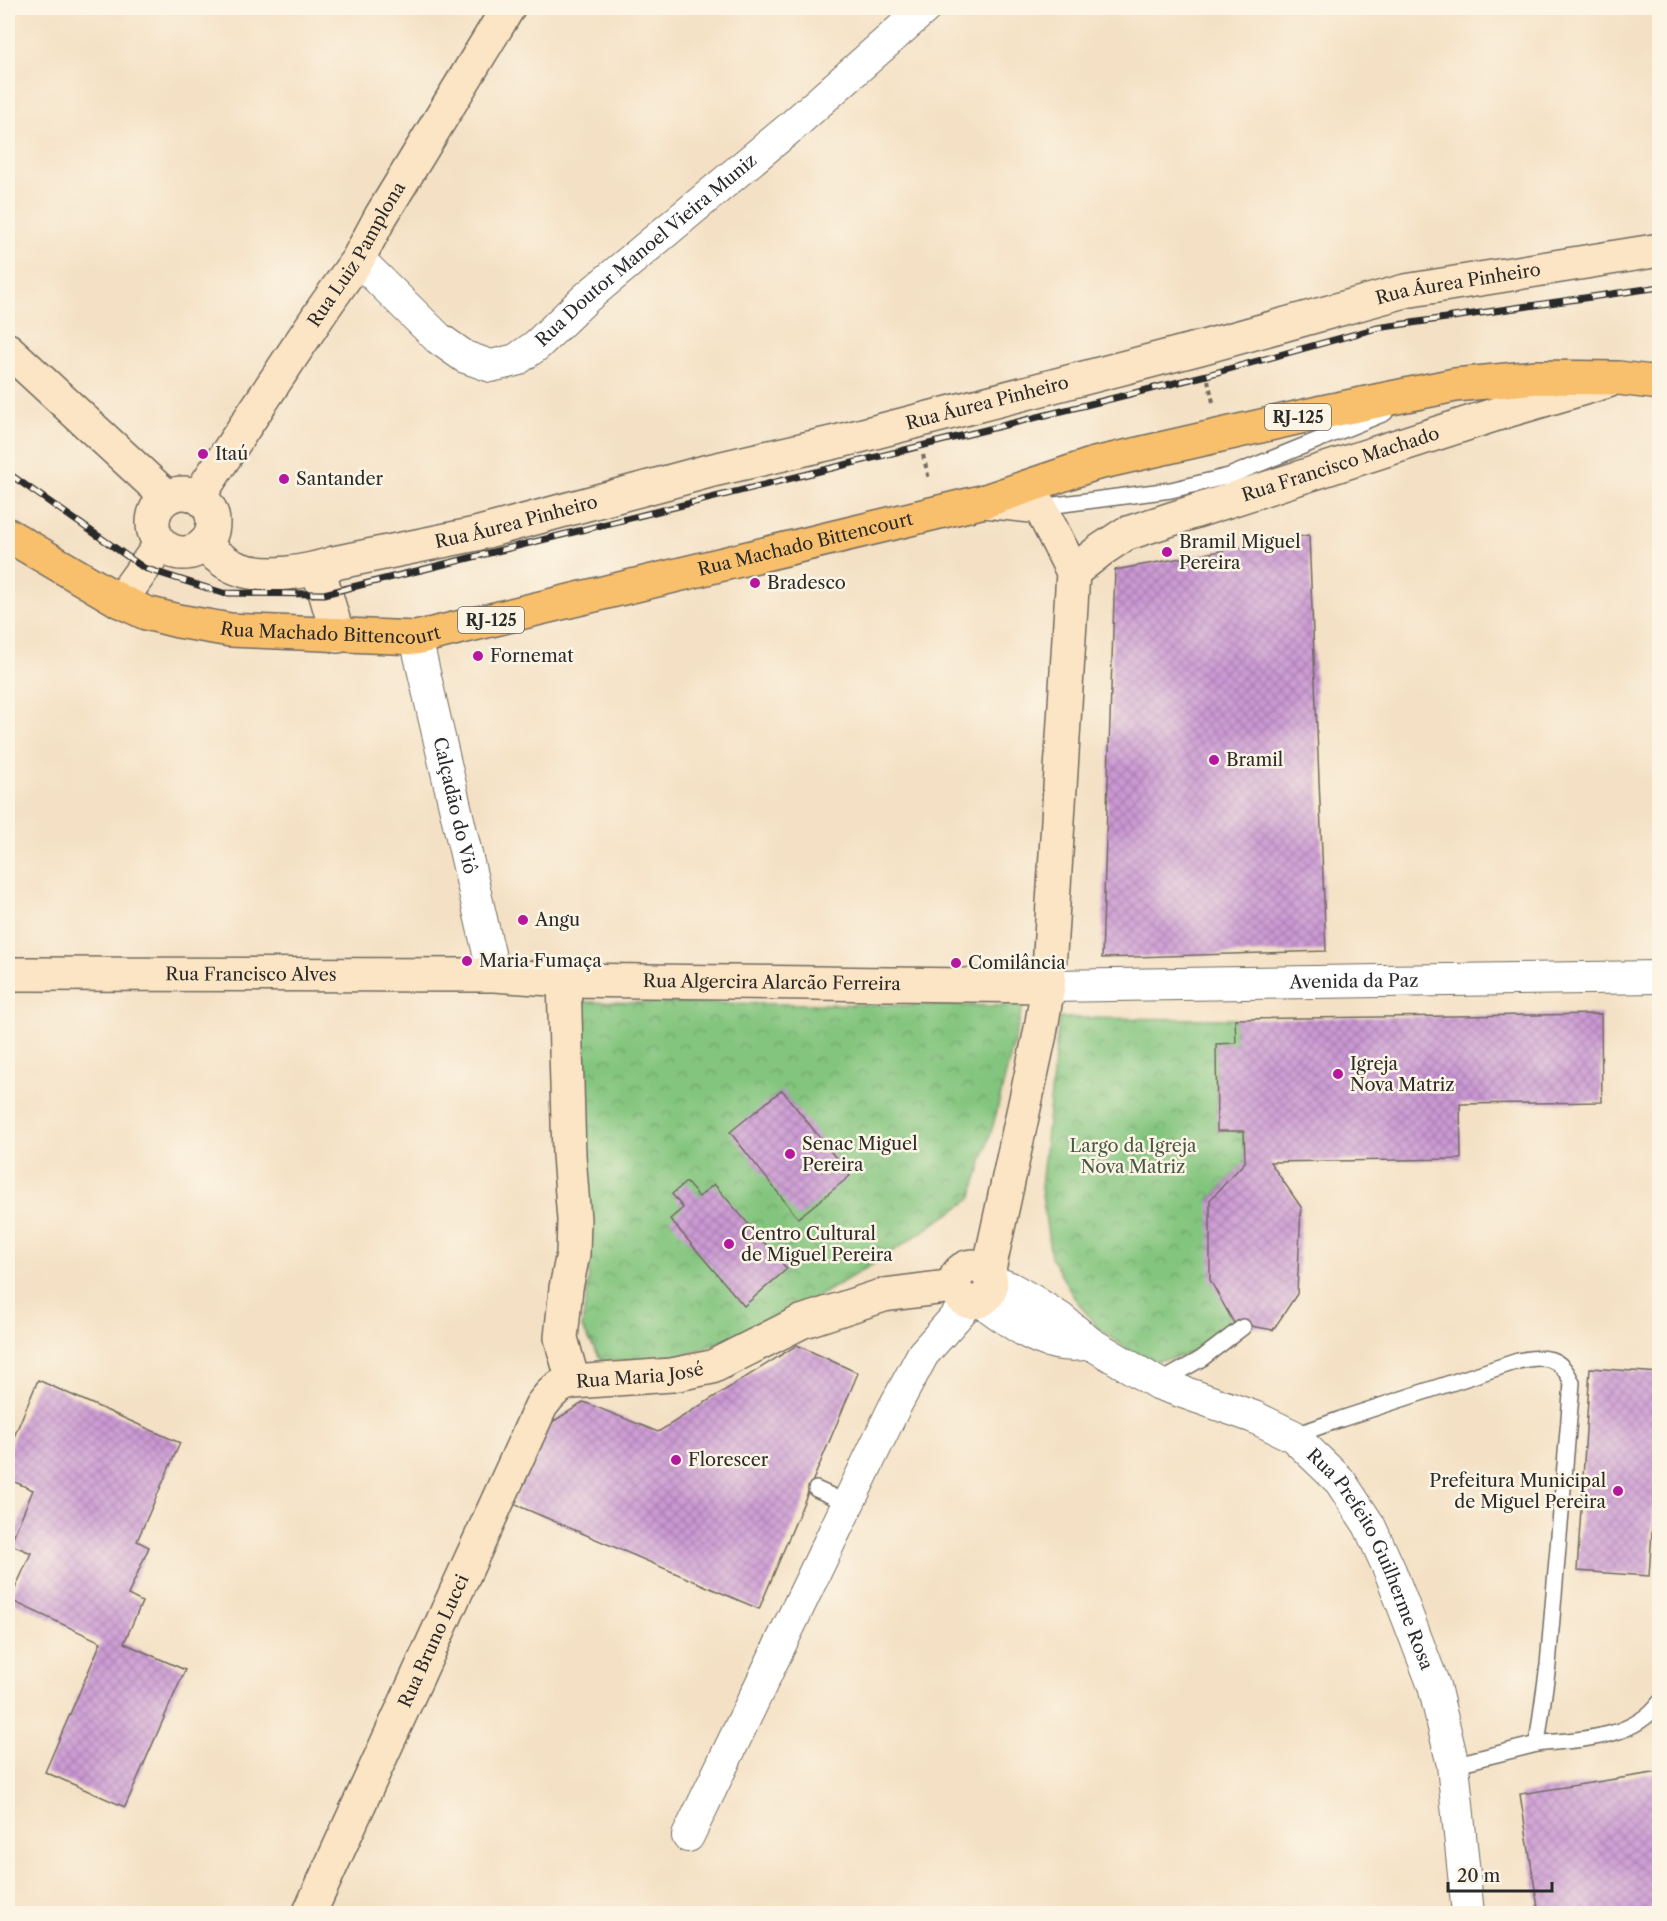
<svg xmlns="http://www.w3.org/2000/svg" width="1667" height="1921" font-family="'Libre Caslon Text',serif">
  <defs>
    <pattern id="park-crowns" width="20" height="18" patternUnits="userSpaceOnUse" patternTransform="scale(1.5)"><rect width="20" height="18" fill="#83c57e"/><path d="M2 6a3 3 0 1 1 6 0M12 15a3 3 0 1 1 6 0" fill="none" stroke="#6ba067"/></pattern>
    <pattern id="building-cross-hatch" width="8" height="8" patternUnits="userSpaceOnUse" patternTransform="scale(1.5)"><rect width="8" height="8" fill="#cb98d4"/><path d="M0 0l8 8M0 8l8-8" fill="none" stroke="#a57cac"/></pattern>
  </defs>
  <rect width="100%" height="100%" fill="#fcf5e5"/>
  <filter id="ink" filterUnits="userSpaceOnUse"><feTurbulence type="fractalNoise" baseFrequency=".0167" numOctaves="2"/><feDisplacementMap in="SourceGraphic" scale="12" xChannelSelector="R" yChannelSelector="G"/><feConvolveMatrix kernelMatrix="1 2 1 2 8 2 1 2 1" color-interpolation-filters="sRGB"/></filter>
  <filter id="wash" filterUnits="userSpaceOnUse"><feTurbulence type="fractalNoise" baseFrequency=".008" numOctaves="4" result="noise"/><feDisplacementMap in="SourceGraphic" scale="24" xChannelSelector="R" yChannelSelector="G"/><feGaussianBlur stdDeviation="1.35" result="paint"/><feColorMatrix in="noise" values="0 0 0 0 0 0 0 0 0 0 0 0 0 0 0 0 0 1.4 0 .05"/><feComposite in="paint" operator="in"/></filter>
  <g filter="url(#wash)">
    <rect width="100%" height="100%" fill="#f4e1c5"/>
    <g fill="url(#park-crowns)" stroke="#577854" stroke-width="1.5">
      <path d="M570,1002l453,4 -29,116 -23,77 -93,62 -80,47 -69,32 -64,21h-63l-20,-33 7,-52 -7,-104 3,-92z"/>
      <path d="M1059,1018l176,1 1,24 -20,1 1,87h27l1,31 -35,38 24,123 -23,19 -30,15 -27,4 -27,-12 -31,-23 -23,-30 -22,-39 -10,-70z"/>
    </g>
    <g id="blocks">
      <g fill="url(#building-cross-hatch)">
        <path d="M1309,535l17,416 -224,7 13,-388z"/>
        <path d="M1601,1014l1,88 -142,2 1,55 -191,3 31,45 -4,87 -24,36 -39,-7 -24,-43v-80l35,-38 -1,-31h-27l-1,-87 20,-1 -1,-24z"/>
        <path d="M782,1090l68,86 -52,42 -68,-86z"/>
        <path d="M686,1182l13,15 15,-13 73,85 -43,37 -74,-87 13,-11 -11,-14z"/>
        <path d="M797,1345l61,28 -99,236 -245,-105 27,-75 43,-27 74,30z"/>
        <path d="M1590,1368l70,5v38l-11,165 -72,-5z"/>
        <path d="M38,1380l142,63 -43,98 12,6 -21,48 14,7 -18,41 61,27 -60,137 -80,-35 56,-130 -91,-42 21,-47 -21,-9 23,-54 -25,-11v-28z"/>
        <path d="M1660,1772v142h-121l-19,-120z"/>
      </g>
    </g>
  </g>
  <g filter="url(#ink)">
    <use href="#blocks" fill-opacity="0" stroke="#716b61" stroke-width="1.5"/>
    <g fill="none" stroke-linecap="round" stroke-linejoin="round">
      <g stroke="#716b61" stroke-width="18">
        <g id="lane">
          <path d="M1040,507l131,-17 58,-14 156,-63"/>
          <path d="M1160,1382l41,-23 42,-32"/>
          <path d="M1293,1436l48,-17 177,-58c26,-6 43,-5 54,22l-24,282 -11,79 -84,21"/>
          <path d="M816,1489l31,14"/>
          <path d="M1537,1744c42,-5 95,-4 123,-42"/>
        </g>
      </g>
      <g stroke="#716b61" stroke-width="34">
        <g id="street">
          <path id="s1" d="M358,259l80,79 27,19 26,9 25,-6 21,-15 49,-47 205,-171 134,-119"/>
          <path id="s2" d="M416,638l78,337"/>
          <path id="s3" d="M1048,986l612,-9"/>
          <path id="s4" d="M991,1281l19,7 23,13 28,18 29,24 67,40 97,34 39,19 47,45 29,44 21,46 44,115 19,79 15,149"/>
          <path d="M981,1301c35,24 63,51 109,42"/>
          <path d="M688,1836l206,-428 29,-54 46,-52"/>
        </g>
      </g>
      <g stroke="#716b61" stroke-width="36">
        <g id="secondary">
          <path d="M8,350l159,147"/>
          <circle cx="183" cy="523" r="30"/>
          <path id="s5" d="M198,497l127,-191 33,-47 23,-43 127,-208"/>
          <path d="M985,501l55,6 33,65 -25,414 -8,48 -52,240"/>
          <path id="s6" d="M203,545c12,9 22,19 36,24 28,10 68,3 95,-6l142,-29 233,-63 131,-30 360,-93 205,-57 255,-41"/>
          <path d="M318,568l20,68"/>
          <path id="s7" d="M1073,572l28,-22 24,-16 378,-122 105,-31"/>
          <path d="M120,601l41,-57"/>
          <path id="s8" d="M8,974l486,1 70,5 484,6"/>
          <path id="s9" d="M564,980l5,175 5,65 -1,34 -7,34 -5,50 12,44 99,-7 40,-8 89,-45 83,-27 70,-9"/>
          <circle cx="973" cy="1284" r="18"/>
          <path id="s10" d="M309,1914l232,-508c9,-12 17,-22 32,-24"/>
        </g>
      </g>
      <g stroke="#716b61" stroke-width="36">
        <g id="primary">
          <path id="s11" d="M8,535l112,66 26,12 32,8 52,9 186,8 569,-137 109,-37 224,-51 137,-28 81,-8 82,1 42,5"/>
        </g>
      </g>
      <g stroke="#716b61" stroke-width="4" stroke-dasharray="4.5 4.5" stroke-linecap="butt">
        <path d="M1208,380l5,22"/>
        <path d="M923,455l6,24"/>
      </g>
      <use href="#lane" stroke="#fff" stroke-width="15"/>
      <use href="#street" stroke="#fff" stroke-width="32"/>
      <use href="#secondary" stroke="#fce5c4" stroke-width="33"/>
      <use href="#primary" stroke="#f8bf6c" stroke-width="33"/>
      <g stroke="#2b2b2b" stroke-width="7">
        <path id="rail" d="M8,473l136,95 79,25 101,1 883,-219 170,-47 283,-41"/>
      </g>
      <use href="#rail" stroke="#fcf5e5" stroke-width="4.5" stroke-dasharray="14" stroke-linecap="butt"/>
    </g>
  </g>
  <g fill="#b5179e" stroke="#fcf5e5" stroke-width="2">
    <circle cx="203" cy="454" r="6"/>
    <circle cx="284" cy="479" r="6"/>
    <circle cx="1167" cy="552" r="6"/>
    <circle cx="755" cy="583" r="6"/>
    <circle cx="478" cy="656" r="6"/>
    <circle cx="1214" cy="760" r="6"/>
    <circle cx="523" cy="920" r="6"/>
    <circle cx="467" cy="961" r="6"/>
    <circle cx="956" cy="963" r="6"/>
    <circle cx="1338" cy="1074" r="6"/>
    <circle cx="790" cy="1154" r="6"/>
    <circle cx="729" cy="1244" r="6"/>
    <circle cx="676" cy="1460" r="6"/>
    <circle cx="1618" cy="1491" r="6"/>
  </g>
  <g text-anchor="middle" stroke-width="5" stroke-linejoin="round" paint-order="stroke">
    <g fill="#fcf5e5" stroke="#6a6863" stroke-width="1.5">
      <rect x="1265" y="404" width="66" height="26" rx="4.5"/>
      <rect x="458" y="607" width="66" height="26" rx="4.5"/>
    </g>
    <g font-size="16" font-weight="bold" fill="#2b2b2b">
      <text x="1298" y="423">RJ-125</text>
      <text x="491" y="626">RJ-125</text>
    </g>
    <g font-size="18" fill="#2b2b2b" stroke="#fcf5e5">
      <text dy="6" stroke="none"><textPath href="#s1" startOffset="369">Rua Doutor Manoel Vieira Muniz</textPath></text>
      <text dy="6" stroke="none"><textPath href="#s5" startOffset="290">Rua Luiz Pamplona</textPath></text>
      <text dy="6" stroke="none"><textPath href="#s6" startOffset="1299">Rua Áurea Pinheiro</textPath></text>
      <text dy="6" stroke="none"><textPath href="#s6" startOffset="813">Rua Áurea Pinheiro</textPath></text>
      <text dy="6" stroke="none"><textPath href="#s7" startOffset="291">Rua Francisco Machado</textPath></text>
      <text dy="6" stroke="none"><textPath href="#s6" startOffset="327">Rua Áurea Pinheiro</textPath></text>
      <text dy="6" stroke="none"><textPath href="#s11" startOffset="831">Rua Machado Bittencourt</textPath></text>
      <text dy="6" stroke="none"><textPath href="#s11" startOffset="345">Rua Machado Bittencourt</textPath></text>
      <text dy="6" stroke="none"><textPath href="#s2" startOffset="172">Calçadão do Viô</textPath></text>
      <text dy="6" stroke="none"><textPath href="#s8" startOffset="243">Rua Francisco Alves</textPath></text>
      <text dy="6" stroke="none"><textPath href="#s3" startOffset="306">Avenida da Paz</textPath></text>
      <text dy="6" stroke="none"><textPath href="#s8" startOffset="764">Rua Algercira Alarcão Ferreira</textPath></text>
      <text dy="6" stroke="none"><textPath href="#s9" startOffset="472">Rua Maria José</textPath></text>
      <text dy="6" stroke="none"><textPath href="#s4" startOffset="490">Rua Prefeito Guilherme Rosa</textPath></text>
      <text dy="6" stroke="none"><textPath href="#s10" startOffset="300">Rua Bruno Lucci</textPath></text>
    </g>
    <g font-size="18" fill="#2b2b2b" stroke="#fcf5e5" text-anchor="start">
      <text x="215" y="460">Itaú</text>
      <text x="296" y="485">Santander</text>
      <text x="1179" y="548">Bramil Miguel<tspan x="1179" dy="21">Pereira</tspan></text>
      <text x="767" y="589">Bradesco</text>
      <text x="490" y="662">Fornemat</text>
      <text x="1226" y="766">Bramil</text>
      <text x="535" y="926">Angu</text>
      <text x="479" y="967">Maria Fumaça</text>
      <text x="968" y="969">Comilância</text>
      <text x="1350" y="1070">Igreja<tspan x="1350" dy="21">Nova Matriz</tspan></text>
      <text x="802" y="1150">Senac Miguel<tspan x="802" dy="21">Pereira</tspan></text>
      <text x="741" y="1240">Centro Cultural<tspan x="741" dy="21">de Miguel Pereira</tspan></text>
      <text x="688" y="1466">Florescer</text>
      <text x="1606" y="1487" text-anchor="end">Prefeitura Municipal<tspan x="1606" dy="21">de Miguel Pereira</tspan></text>
    </g>
    <g font-size="18" fill="#455944" stroke="#fcf5e5">
      <text x="1133" y="1152">Largo da Igreja<tspan x="1133" dy="21">Nova Matriz</tspan></text>
    </g>
  </g>
  <rect width="1667" height="1921" fill="none" stroke="#fcf5e5" stroke-width="30"/>
  <path d="M1448 1882v9h104v-9" fill="none" stroke="#2b2b2b" stroke-width="3"/>
  <text x="1457" y="1882" font-size="18" fill="#2b2b2b" stroke="#fcf5e5" stroke-width="4.5" paint-order="stroke">20 m</text>
</svg>
